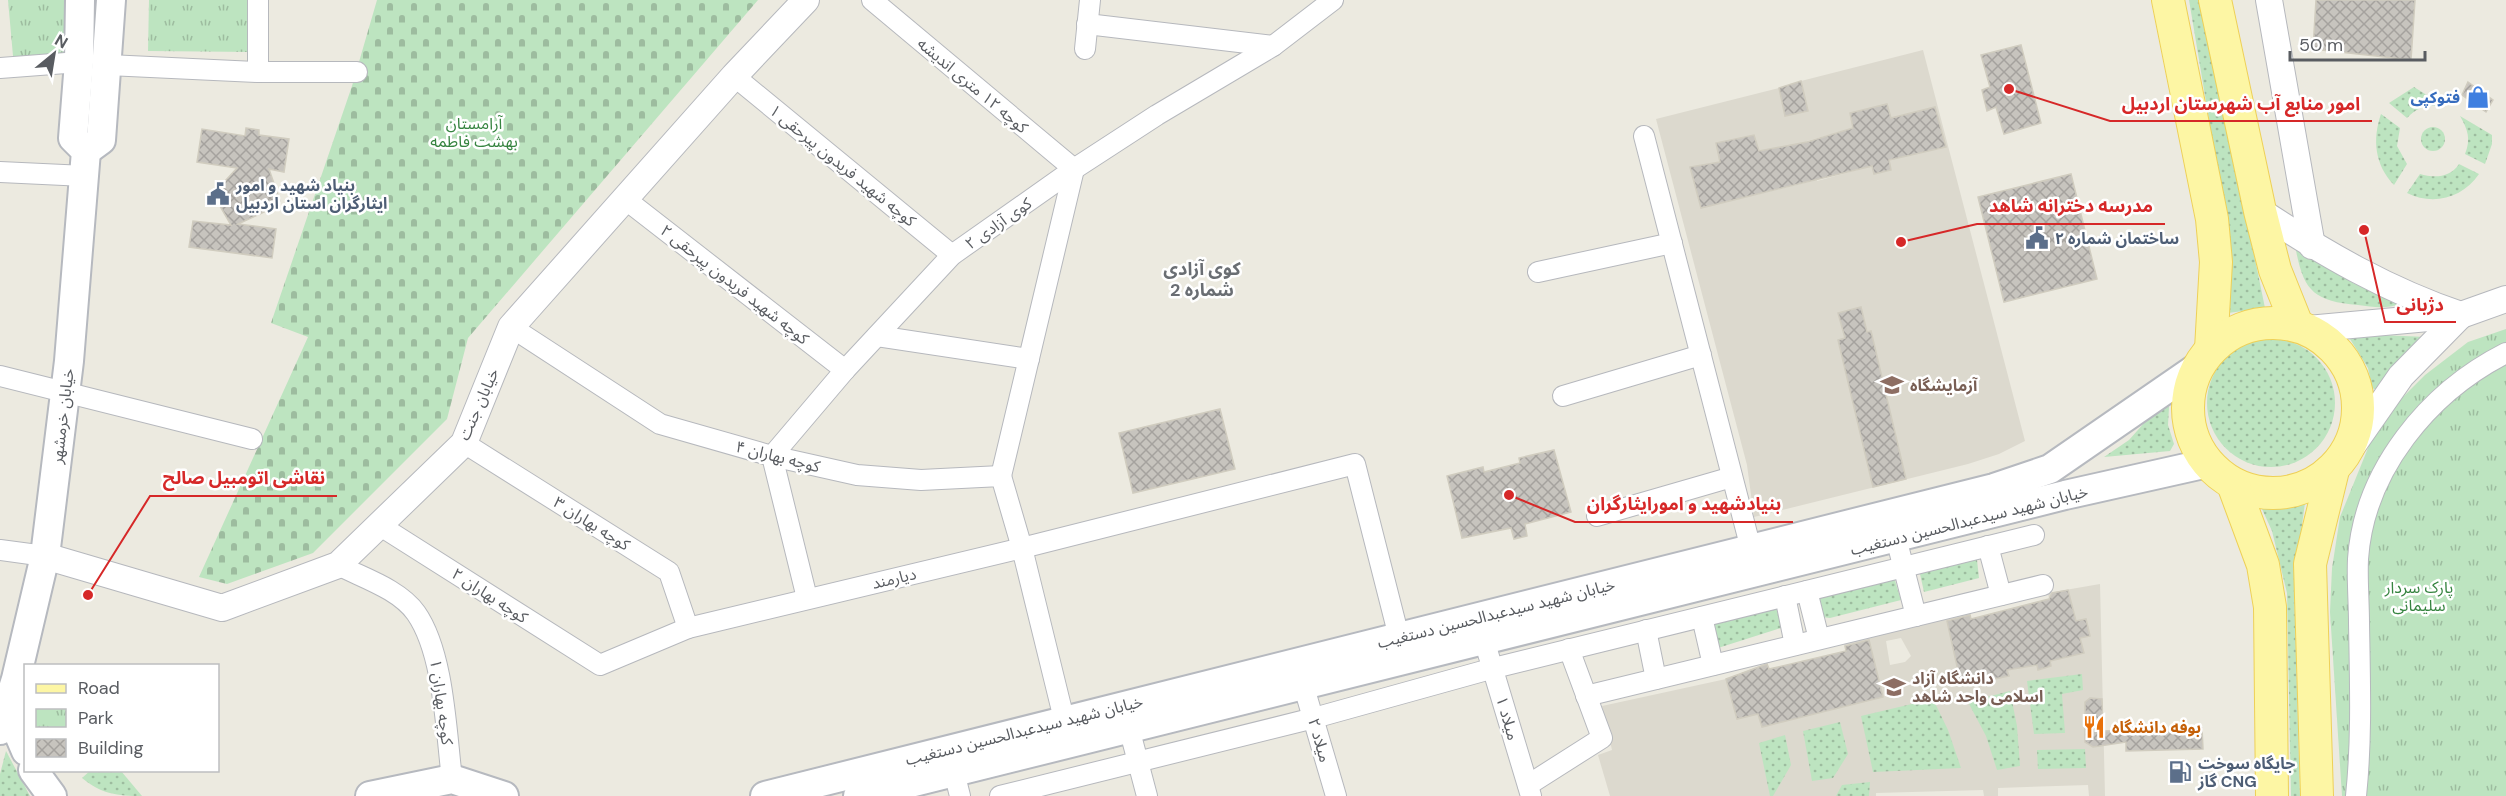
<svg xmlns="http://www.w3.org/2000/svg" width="2506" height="796" font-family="'DM Sans','Noto Sans Arabic',sans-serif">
  <defs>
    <pattern id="grass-dots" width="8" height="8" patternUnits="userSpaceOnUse" patternTransform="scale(1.5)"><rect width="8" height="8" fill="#bde4c0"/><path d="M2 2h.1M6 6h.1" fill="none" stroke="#9dbc9f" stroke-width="1.8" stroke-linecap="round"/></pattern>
    <pattern id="cemetery-stones" width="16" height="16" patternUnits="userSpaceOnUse" patternTransform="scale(1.5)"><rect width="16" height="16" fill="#bde4c0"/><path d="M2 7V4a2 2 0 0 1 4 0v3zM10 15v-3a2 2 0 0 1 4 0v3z" fill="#9dbc9f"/></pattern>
    <pattern id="park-tufts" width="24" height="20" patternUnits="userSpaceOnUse" patternTransform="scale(1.5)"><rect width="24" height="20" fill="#bde4c0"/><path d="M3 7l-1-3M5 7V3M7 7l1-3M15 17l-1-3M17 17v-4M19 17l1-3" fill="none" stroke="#9dbc9f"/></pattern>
    <pattern id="building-cross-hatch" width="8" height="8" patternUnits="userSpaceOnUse" patternTransform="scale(1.5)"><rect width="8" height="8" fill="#c7c4be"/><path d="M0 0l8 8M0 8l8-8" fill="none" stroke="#a5a29e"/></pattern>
  </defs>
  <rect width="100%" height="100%" fill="#eceae0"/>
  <g fill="#dcd9ce" fill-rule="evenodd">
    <path d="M1923,50l102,391 -26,13 -31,10 -214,53 -7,-52 -91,-346 123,-31 6,28 22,-5 -6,-30zM1887,104l4,14 44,-10 11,38 -57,14 2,10 -19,-4 -55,15 -10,-40 46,-13 -3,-15zM1754,135l5,16 45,-8 9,38 -112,27 -11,-41 30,-5 -4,-19z"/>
    <path d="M2100,584l5,212h-16l-1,-11 -90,3v8h-14l-1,-6 -107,3v3h-266l-12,-41 14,-5 -10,-44 124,-27 41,-16 3,6 76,-18 -2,-7 126,-31 1,6 78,-20 -1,-6zM1901,638l10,18 -6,6 -15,3 -4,-24z"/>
  </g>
  <g fill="url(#grass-dots)">
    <path d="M2189,0h13l63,308 -37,5 -6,-116z"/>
    <path d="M2414,87l30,19c-16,-1 -26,0 -37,12l-18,-15z"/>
    <path d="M2381,114l19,14 -3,18 10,18 -13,21c-19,-20 -22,-45 -13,-71z"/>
    <path d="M2460,116l32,19v9l-7,20 -20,-10c6,-15 3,-24 -5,-38z"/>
    <circle cx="2433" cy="139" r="12"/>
    <path d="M2459,164l20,10c-16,24 -46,32 -72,19l13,-19c14,4 30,4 39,-10z"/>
    <path d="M2295,245l58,38 47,21c-14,5 -27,3 -42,1 -46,-4 -55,-15 -63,-60z"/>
    <path d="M2356,334l71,3 -50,53 -5,-2 -4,-20 -18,-29z"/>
    <circle cx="2271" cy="403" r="64"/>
    <path d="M2161,404l8,3 -1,18 6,19 -4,7 -66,6 25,-17z"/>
    <path d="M2305,503l-11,81 6,212h-9l-4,-203 -15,-62 -10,-22z"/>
    <path d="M1976,551l3,27 -55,14 -6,-27z"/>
    <path d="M1892,571l9,29 -71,18 -8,-1 -7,-26z"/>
    <path d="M1782,600l3,22 -4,6 -63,20 -8,-32z"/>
    <path d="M2082,674l1,16 -21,4 3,39 -31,1 -7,-53z"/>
    <path d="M2010,691l7,35 3,40 -23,4 -11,-34 -18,-34z"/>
    <path d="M1933,699l15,31 13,38 -88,4 -12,-56z"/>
    <path d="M1840,722l8,32 -15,24 -21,3 -9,-50z"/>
    <path d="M1785,735l6,30 -18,31h-3l-11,-53z"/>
    <path d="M2085,749l1,19 -48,1 -1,-19z"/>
    <path d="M6,751l24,45h-30v-22z"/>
    <path d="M91,770l30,1 21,25c-25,0 -41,-2 -60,-18z"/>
    <path d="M1870,782l-1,14h-33l6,-11z"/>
  </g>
  <path fill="url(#cemetery-stones)" d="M377,0h381l-290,338 -21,81 -134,134 -86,31 -28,-7 109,-240 -37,-14 81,-237z"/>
  <g fill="url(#park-tufts)">
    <path d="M8,0h65l-5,58 -55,-2z"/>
    <path d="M149,0h105l-1,52 -105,-1z"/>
    <path d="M2506,329v467h-164l-12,-184 2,-44 8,-51 39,-96 46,-46 43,-33z"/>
  </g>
  <g fill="url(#building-cross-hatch)" stroke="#d0ccbf" stroke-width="1.5">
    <path d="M2316,0h99l-4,60 -98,-11z"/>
    <path d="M2021,45l20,78 -37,11 -8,-27 -9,4 -5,-21 8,-3 -9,-32z"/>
    <path d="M1801,81l7,30 -23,5 -6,-28z"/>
    <path d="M2468,82l25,18 -7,12 -24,-17z"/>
    <path d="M1887,104l4,14 44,-11 11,40 -57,13 2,10 -17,4 -2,-8 -171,42 -11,-41 30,-5 -4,-19 38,-8 5,16 48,-9 46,-14 -3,-15z"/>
    <path d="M246,128l13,2v5l30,4 -5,33 -15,-3 11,32 -3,5 -39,18 38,5 -4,29 -83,-11 4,-26 38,4 -18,-31 24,-26 -40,-6 5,-33 43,7z"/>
    <path d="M2071,174l26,105 -93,23 -26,-105z"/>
    <path d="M1861,307l6,25 4,-1 35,148 -33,8 -35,-147 7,-2 -7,-25z"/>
    <path d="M1220,409l15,60 -102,24 -14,-60z"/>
    <path d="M1554,450l17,62 -46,12 2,12 -13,3 -3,-11 -49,10 -15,-62 36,-9 1,5 36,-9 -1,-5z"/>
    <path d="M2068,590l8,31 10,-2 4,17 -10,2 4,15 -34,8 1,5 -13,4 -1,-5 -30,5 2,6 -15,3 -1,-5 -33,6 -13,-59 23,-6 1,4 78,-20 3,-6z"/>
    <path d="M1869,640l14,57 -121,30 -4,-13 -21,5 -11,-40 41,-15 2,5 77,-18 -1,-5z"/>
    <path d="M2090,698l12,1 1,32 99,-3 1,21 -77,2v-9l-33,5 -8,-5v-40z"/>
  </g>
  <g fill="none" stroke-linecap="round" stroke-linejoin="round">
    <g stroke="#b6b8bd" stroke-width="22">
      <g id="minor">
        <path d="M872,0l202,169 -73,307"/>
        <path d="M1087,24l186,22"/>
        <path d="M1085,49l5,-49"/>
        <path d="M108,65l150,7h99"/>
        <path d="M0,68l79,-6"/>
        <path d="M258,72v-72"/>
        <path d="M734,76l218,179"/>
        <path d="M1644,136l107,413"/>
        <path d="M0,172l85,4"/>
        <path d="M625,199l220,171"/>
        <path d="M1538,272l134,-29"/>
        <path d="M511,327l149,97 112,32 85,19 64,5 80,-4 21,72 333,-84 44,173"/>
        <path d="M877,336l152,23"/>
        <path d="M0,376l252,63"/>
        <path d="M1563,396l138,-41"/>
        <path d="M464,443l205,129 19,56"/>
        <path d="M1597,516l135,-39"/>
        <path d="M379,525l221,140 88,-37 334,-80 42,171"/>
        <path d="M1896,538l20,78"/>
        <path d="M1988,546l13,49"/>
        <path d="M0,550l45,6"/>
        <path d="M338,565c25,13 61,24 78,48 28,40 30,118 36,166"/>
        <path d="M1807,591l12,48"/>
        <path d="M1785,596l10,49"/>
        <path d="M807,598l-35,-142 73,-86 107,-115 122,-86 83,-54 116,-69 60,-46"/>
        <path d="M1702,617l11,48"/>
        <path d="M1646,630l10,49"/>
        <path d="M1484,640l47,156"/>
        <path d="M1303,684l33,112"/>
        <path d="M1586,696l457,-111"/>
        <path d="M1129,728l18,68"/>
        <path d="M954,772l6,24"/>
        <path d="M1528,785l74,-47 -33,-89"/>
        <path d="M1000,796l314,-78 180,-50 540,-133"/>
        <path d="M2356,796c6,-57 4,-115 3,-173 0,-21 -2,-43 -1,-64 6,-89 71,-167 148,-206"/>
      </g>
    </g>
    <g stroke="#b6b8bd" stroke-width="28">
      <g id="tertiary">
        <path d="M2269,0l43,246"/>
        <path d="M2260,211c63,42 129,80 201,104"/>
        <path d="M2308,329l153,-14 45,-16"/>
        <path d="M2346,455l55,-79 60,-61"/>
        <path d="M45,556l177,52 116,-43 126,-122 47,-116 223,-251 72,-76"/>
      </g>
    </g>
    <g stroke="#b6b9bf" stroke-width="32">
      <g id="secondary">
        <path d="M86,151l15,-11 10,-140"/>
        <path d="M16,699l1,31 9,21"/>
        <path d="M0,730l16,-51 29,-123 24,-195 17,-210 -13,-13 6,-76 1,-62"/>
        <path d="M33,770l19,26"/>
        <path d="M370,796l82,-17 52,17"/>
        <path d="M765,796l1229,-308 56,-19 148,-102"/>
        <path d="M858,796l1207,-301 143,-32"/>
      </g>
    </g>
    <g stroke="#eed057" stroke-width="34">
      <g id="primary">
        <path d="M2168,0l44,219 4,43 -5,87"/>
        <path d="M2215,0l45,211 15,59 22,55"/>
        <circle cx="2273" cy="408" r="85"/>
        <path d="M2233,484l30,81 7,42 2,189"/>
        <path d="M2317,796l-7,-232 23,-94"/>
      </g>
    </g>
    <use href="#minor" stroke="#fff" stroke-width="20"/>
    <use href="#tertiary" stroke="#fff" stroke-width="26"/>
    <use href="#secondary" stroke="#fff" stroke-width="28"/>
    <use href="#primary" stroke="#fdf6a4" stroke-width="32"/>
  </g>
  <defs>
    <g id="shop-bare" transform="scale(1.8)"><path d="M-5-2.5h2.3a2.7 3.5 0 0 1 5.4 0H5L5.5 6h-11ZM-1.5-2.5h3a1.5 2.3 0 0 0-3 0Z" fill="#3f7fe0" stroke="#fff" stroke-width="2.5" paint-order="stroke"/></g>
    <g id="civic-bare" transform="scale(1.8)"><path d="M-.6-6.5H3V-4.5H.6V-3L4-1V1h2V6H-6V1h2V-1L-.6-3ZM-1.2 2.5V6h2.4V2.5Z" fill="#5c6f8a" stroke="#fff" stroke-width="2.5" paint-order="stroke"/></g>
    <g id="school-bare" transform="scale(1.8)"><path d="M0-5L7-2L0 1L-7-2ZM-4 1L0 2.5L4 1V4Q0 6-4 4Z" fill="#8d6e63" stroke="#fff" stroke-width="2.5" paint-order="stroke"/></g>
    <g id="university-bare" transform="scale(1.8)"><path d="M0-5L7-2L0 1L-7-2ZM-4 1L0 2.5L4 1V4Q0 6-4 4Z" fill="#8d6e63" stroke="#fff" stroke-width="2.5" paint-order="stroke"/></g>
    <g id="restaurant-bare" transform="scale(1.8)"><path d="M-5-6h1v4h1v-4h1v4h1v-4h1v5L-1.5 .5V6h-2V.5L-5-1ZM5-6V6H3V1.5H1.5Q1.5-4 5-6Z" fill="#e8710a" stroke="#fff" stroke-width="2.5" paint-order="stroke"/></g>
    <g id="fuel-bare" transform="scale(1.8)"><path d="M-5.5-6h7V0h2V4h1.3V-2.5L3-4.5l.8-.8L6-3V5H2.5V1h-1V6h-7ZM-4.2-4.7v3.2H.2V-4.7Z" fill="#5c6f8a" stroke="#fff" stroke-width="2.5" paint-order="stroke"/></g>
  </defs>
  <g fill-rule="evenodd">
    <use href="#shop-bare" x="2478" y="97"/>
    <use href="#civic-bare" x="218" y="194"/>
    <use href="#civic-bare" x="2037" y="238"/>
    <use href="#school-bare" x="1892" y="385"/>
    <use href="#university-bare" x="1894" y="687"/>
    <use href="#restaurant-bare" x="2094" y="727"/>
    <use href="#fuel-bare" x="2180" y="772"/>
  </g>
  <g text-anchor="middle" stroke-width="5" stroke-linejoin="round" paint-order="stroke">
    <g font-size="16" fill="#595c61" stroke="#fff">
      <text transform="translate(973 85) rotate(40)" y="6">کوچه ۱۲ متری اندیشه</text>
      <text transform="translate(843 165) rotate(39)" y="6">کوچه شهید فریدون پیرحقی ۱</text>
      <text transform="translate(998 223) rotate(-35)" y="6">کوی آزادی ۲</text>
      <text transform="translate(735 284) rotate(38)" y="6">کوچه شهید فریدون پیرحقی ۲</text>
      <text transform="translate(478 404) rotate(-66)" y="6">خیابان جنت</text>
      <text transform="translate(62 416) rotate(-83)" y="6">خیابان خرمشهر</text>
      <text transform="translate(778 456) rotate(14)" y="6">کوچه بهاران ۴</text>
      <text transform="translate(1969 520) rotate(-14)" y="6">خیابان شهید سیدعبدالحسین دستغیب</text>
      <text transform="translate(592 523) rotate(32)" y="6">کوچه بهاران ۳</text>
      <text transform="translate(894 578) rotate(-13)" y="6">دیارمند</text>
      <text transform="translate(490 595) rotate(33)" y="6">کوچه بهاران ۲</text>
      <text transform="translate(1496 613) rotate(-14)" y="6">خیابان شهید سیدعبدالحسین دستغیب</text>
      <text transform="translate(442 702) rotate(82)" y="6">کوچه بهاران ۱</text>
      <text transform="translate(1508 718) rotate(74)" y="6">میلاد ۱</text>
      <text transform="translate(1024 730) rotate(-14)" y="6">خیابان شهید سیدعبدالحسین دستغیب</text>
      <text transform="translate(1320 740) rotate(74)" y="6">میلاد ۲</text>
    </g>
    <g font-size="16" font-weight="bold" fill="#366cbe" stroke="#fff" text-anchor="end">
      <text x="2460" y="103">فتوکپی</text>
    </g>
    <g font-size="16" fill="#368440" stroke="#fff">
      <text x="474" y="129">آرامستان<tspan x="474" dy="18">بهشت فاطمه</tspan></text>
      <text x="2419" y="593">پارک سردار<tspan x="2419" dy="18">سلیمانی</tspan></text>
    </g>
    <g font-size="16" font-weight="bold" fill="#4e5e75" stroke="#fff" text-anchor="start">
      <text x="236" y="191">بنیاد شهید و امور<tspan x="236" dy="18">ایثارگران استان اردبیل</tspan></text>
      <text x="2055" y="244">ساختمان شماره ۲</text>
      <text x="2198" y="769">جایگاه سوخت<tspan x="2198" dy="18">گاز CNG</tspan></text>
    </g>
    <g font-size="16" font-weight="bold" fill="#785e54" stroke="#fff" text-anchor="start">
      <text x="1910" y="391">آزمایشگاه</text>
      <text x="1912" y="684">دانشگاه آزاد<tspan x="1912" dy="18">اسلامی واحد شاهد</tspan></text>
    </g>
    <g font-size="16" font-weight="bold" fill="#c56008" stroke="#fff" text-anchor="start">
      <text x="2112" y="733">بوفه دانشگاه</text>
    </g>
    <g font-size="18" font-weight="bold" fill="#6a6e73" stroke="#fff">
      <text x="1202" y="275">کوی آزادی<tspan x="1202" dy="21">شماره 2</tspan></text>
    </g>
  </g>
  <path fill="none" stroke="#d62828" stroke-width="2" d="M2009 89L2110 121H2372M1901 242L1977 224H2165M2364 230L2385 322H2456M88 595L150 496H337M1509 495L1575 522H1793"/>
  <g fill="#d62828" stroke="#fff" stroke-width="2">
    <circle cx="2009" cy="89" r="6"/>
    <circle cx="1901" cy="242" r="6"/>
    <circle cx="2364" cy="230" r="6"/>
    <circle cx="88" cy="595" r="6"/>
    <circle cx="1509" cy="495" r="6"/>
  </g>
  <g font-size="18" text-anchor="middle" font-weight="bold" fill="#d62828" stroke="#fff" stroke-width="5" stroke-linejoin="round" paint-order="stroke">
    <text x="2241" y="110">امور منابع آب شهرستان اردبیل</text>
    <text x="2071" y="212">مدرسه دخترانه شاهد</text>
    <text x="2420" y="311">دژبانی</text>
    <text x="244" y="484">نقاشی اتومبیل صالح</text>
    <text x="1684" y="510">بنیادشهید و امورایثارگران</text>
  </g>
  <rect x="24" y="664" width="195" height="108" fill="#ffffff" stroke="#bdbec0" stroke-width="1.5"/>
  <rect x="36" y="684" width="30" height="9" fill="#fdf6a4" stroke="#bdbec0" stroke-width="1.5"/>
  <text x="78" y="694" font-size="18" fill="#595c61">Road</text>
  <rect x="36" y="709" width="30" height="18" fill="url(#park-tufts)" stroke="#bdbec0" stroke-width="1.5"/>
  <text x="78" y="724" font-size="18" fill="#595c61">Park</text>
  <rect x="36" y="739" width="30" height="18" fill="url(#building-cross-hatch)" stroke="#bdbec0" stroke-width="1.5"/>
  <text x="78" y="754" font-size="18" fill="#595c61">Building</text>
  <g transform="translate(54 54) rotate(30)" stroke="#ffffff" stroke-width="4.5" paint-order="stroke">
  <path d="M0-4.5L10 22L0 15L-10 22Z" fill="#595c61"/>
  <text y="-9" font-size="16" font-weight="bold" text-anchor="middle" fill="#595c61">N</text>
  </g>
  <path d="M2290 51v9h135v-9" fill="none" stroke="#595c61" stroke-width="3"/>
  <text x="2299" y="51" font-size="18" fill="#595c61" stroke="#ffffff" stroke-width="4.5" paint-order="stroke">50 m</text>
</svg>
